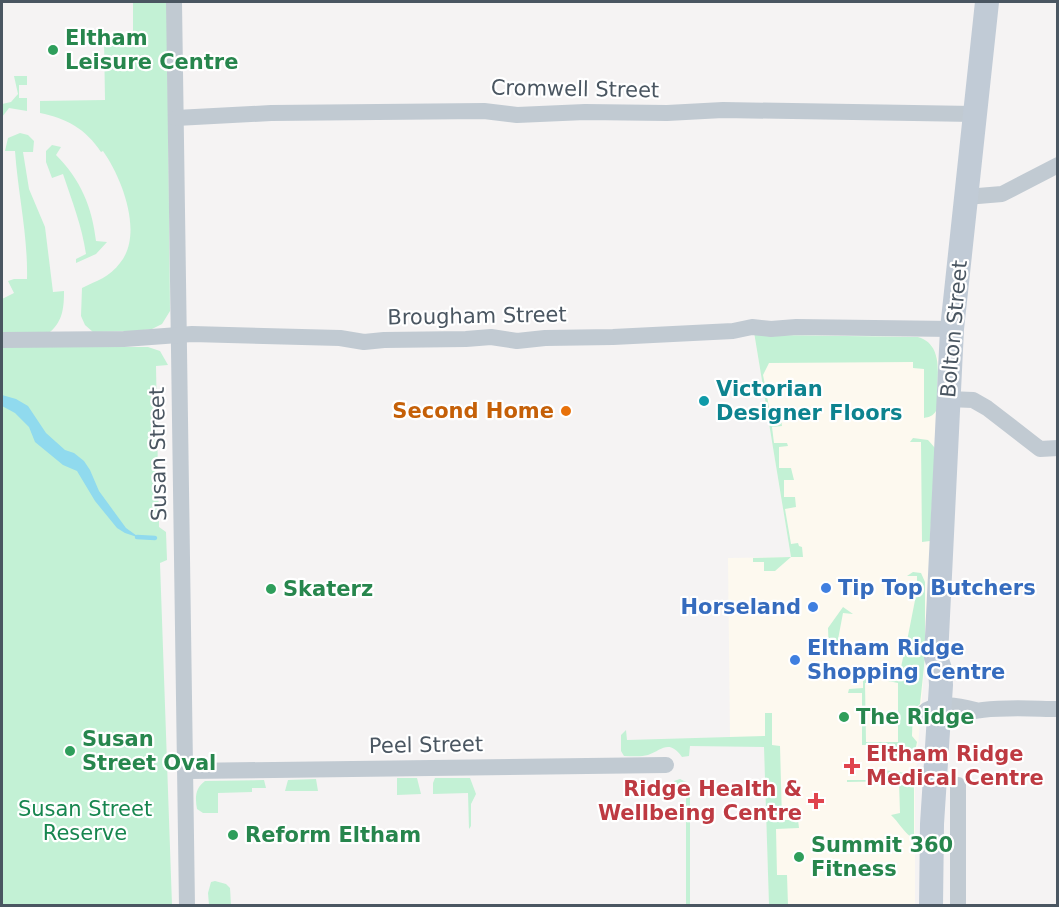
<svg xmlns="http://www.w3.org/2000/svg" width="1059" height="907" font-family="'DejaVu Sans',sans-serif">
  <rect width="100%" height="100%" fill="#f5f3f3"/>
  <path fill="#fdf9ef" d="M754,332l19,3 145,2 7,3 7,6 6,13 -11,275 -12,150v121h-146l-5,-168h-34l-2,-179 63,-1z"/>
  <g fill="#c3f1d5">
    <path d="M133,2h34l3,309 -8,13 -10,5 -17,2 -42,1 -8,-7 -4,-9 1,-28c14,-7 28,-11 38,-25 24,-29 2,-85 -17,-112l-2,1c-15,-23 -35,-34 -61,-39v-12l65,-1 -1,-61h29z"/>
    <path d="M14,76h13v9h-8v13h8v13l-18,-3 -7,9v-13l9,-2 7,-8z"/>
    <path d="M20,133l8,2 6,6 -1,11h-10l6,37 16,38 8,65 11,-1c0,16 -1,30 -14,41l-48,1v-34l12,-6 -6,-12 6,-2h13c1,-44 -9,-85 -12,-128h-10l3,-13z"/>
    <path d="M52,145l9,2 -5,8c25,25 36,52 40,86l11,1 -11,12 -20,9v-4l10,-5c-4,-28 -14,-53 -23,-80l-11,4 -6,-16v-11z"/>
    <path d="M754,332l19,3 145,2c24,7 20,34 19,54 0,6 1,14 -1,20 -3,5 -7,6 -12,7v-49l-11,-1v-6l-144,1 -6,12 3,15h12l2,6h-13l3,17h10l2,13 -10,1 2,16h13l1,3 -9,1v21h12l3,12h-10v17h11l1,10 -11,2 6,35 7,-1 1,3 3,1 1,10h-12l-16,14h-11v-9h-11v-4l38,-1z"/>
    <path d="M2,347h146l12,4 8,14 -12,1 3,161 7,5 1,28 -7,3 12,342h-170z"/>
    <path d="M913,438l15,2 7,8 -5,93 -8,1 -1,-100h-11z"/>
    <path d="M913,572l8,1 4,9v75l-5,47c-9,7 -7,21 -8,32l5,6c-3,19 -17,19 -33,13v-10h-22v-52h-14l1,-4 14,-1v-10h-11l2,-3 19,5 1,3h-9l1,59h32v-59l-10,-2h10l8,-37 -9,-4 10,1 10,-51 -10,-2 10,-1v-11h-10z"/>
    <path d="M843,607l10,7 -10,-1 -7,37 10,2 -17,2 -1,-26z"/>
    <path d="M765,713h7v32l8,1 2,74h16l1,8 -23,1 1,46h10l1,30h-19l-5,-158 -74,-1 -1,10 -7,1c-13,-18 -20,-7 -34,-2 -7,2 -16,1 -24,1l-3,-5v-16l5,-5 1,10 138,-4z"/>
    <path d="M884,770l22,3 8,8v57c-8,-2 -16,-17 -23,-23l9,-2 -1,-32 -52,1v-2h37z"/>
    <path d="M397,778h20l4,16 -24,1z"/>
    <path d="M435,778h35l6,16 -5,10v22l-2,3 -1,-36 -35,1v-11z"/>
    <path d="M316,779l2,12h-33l3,-11z"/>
    <path d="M680,779l10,5v121h-4v-118l-13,-1 1,-5z"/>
    <path d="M264,780l2,8h-14v4l-34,1v20h-15l-6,-4c-2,-11 -2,-21 8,-28z"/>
    <path d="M215,881l11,3 4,4 1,17h-22l-1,-12 3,-11z"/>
  </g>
  <path fill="#90daee" d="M2,395l14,4 12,7 18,27 19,17 9,3 10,8 6,9 9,21 27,37 14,10 -15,-5 -8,-5 -22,-27 -18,-30 -14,-6 -28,-23 -6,-15 -14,-14 -13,-7z"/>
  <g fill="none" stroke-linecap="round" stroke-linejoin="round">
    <path stroke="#90daee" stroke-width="4.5" d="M137,537l18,1"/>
    <g stroke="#c1cad2" stroke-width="16">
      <path d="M174,2l13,904"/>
      <path d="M176,118l95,-5 213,-2 33,4 68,-3 82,1 56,-3 251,4"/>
      <path d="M966,197l36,-3 56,-29"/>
      <path d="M2,340l122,-1 68,-5 148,4 24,4 20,-2 82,-1 25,-2 26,4 28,-3 68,-1 120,-6 19,-4 19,2 25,-2 156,2"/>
      <path d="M948,399l25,1 14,8 53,41 18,-1"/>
      <path d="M923,713c14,-12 35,-8 52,-3"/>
      <path d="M938,729c22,-27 87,-20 120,-20"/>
      <path d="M186,771l480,-6"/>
      <path d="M958,785v121"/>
    </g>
    <path stroke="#c1cbd6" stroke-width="24" d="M931,906l1,-82 9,-139 -1,-16 -4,-12 16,-328 35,-327"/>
  </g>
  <g fill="#2e9e5b" stroke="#fff" stroke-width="2">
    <circle cx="53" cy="50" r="6"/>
    <circle cx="271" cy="589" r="6"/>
    <circle cx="844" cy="717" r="6"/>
    <circle cx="70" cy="751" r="6"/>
    <circle cx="233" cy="835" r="6"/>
    <circle cx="799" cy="857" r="6"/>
  </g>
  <circle fill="#0f9aa8" stroke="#fff" stroke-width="2" cx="704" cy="401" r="6"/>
  <circle fill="#e8710a" stroke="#fff" stroke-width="2" cx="566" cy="411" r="6"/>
  <g fill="#3f7fe0" stroke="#fff" stroke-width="2">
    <circle cx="826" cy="588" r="6"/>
    <circle cx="813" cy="607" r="6"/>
    <circle cx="795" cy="660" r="6"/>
  </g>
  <g fill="#e0444e" stroke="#fff" stroke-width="2">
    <path d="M849 757h6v6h6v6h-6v6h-6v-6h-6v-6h6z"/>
    <path d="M813 792h6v6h6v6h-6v6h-6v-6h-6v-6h6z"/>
  </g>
  <g text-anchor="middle" stroke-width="4.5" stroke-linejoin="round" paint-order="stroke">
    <g font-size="21" font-weight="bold" fill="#27864d" stroke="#fff" text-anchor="start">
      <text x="65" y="45">Eltham<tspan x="65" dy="24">Leisure Centre</tspan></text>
      <text x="283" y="596">Skaterz</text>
      <text x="856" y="724">The Ridge</text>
      <text x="82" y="746">Susan<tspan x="82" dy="24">Street Oval</tspan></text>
      <text x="245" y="842">Reform Eltham</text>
      <text x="811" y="852">Summit 360<tspan x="811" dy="24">Fitness</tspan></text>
    </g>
    <g font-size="21" fill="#4a5661" stroke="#fff">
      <text transform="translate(575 89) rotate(1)" y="7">Cromwell Street</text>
      <text transform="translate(477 316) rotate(-1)" y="7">Brougham Street</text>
      <text transform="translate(954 329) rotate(-85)" y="7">Bolton Street</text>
      <text transform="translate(158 454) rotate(-91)" y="7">Susan Street</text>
      <text transform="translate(426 745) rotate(-1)" y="7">Peel Street</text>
    </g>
    <g font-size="21" font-weight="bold" fill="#0d838f" stroke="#fff" text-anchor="start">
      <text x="716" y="396">Victorian<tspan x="716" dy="24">Designer Floors</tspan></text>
    </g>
    <g font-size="21" font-weight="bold" fill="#c56008" stroke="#fff" text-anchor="end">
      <text x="554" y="418">Second Home</text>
    </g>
    <g font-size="21" font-weight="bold" fill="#366cbe" stroke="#fff" text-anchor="start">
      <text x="838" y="595">Tip Top Butchers</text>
      <text x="801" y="614" text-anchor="end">Horseland</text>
      <text x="807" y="655">Eltham Ridge<tspan x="807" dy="24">Shopping Centre</tspan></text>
    </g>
    <g font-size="21" font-weight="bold" fill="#be3a42" stroke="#fff" text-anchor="start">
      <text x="866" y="761">Eltham Ridge<tspan x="866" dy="24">Medical Centre</tspan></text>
      <text x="802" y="796" text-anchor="end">Ridge Health &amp;<tspan x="802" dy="24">Wellbeing Centre</tspan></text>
    </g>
    <g font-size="21" fill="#17864f" stroke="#fff">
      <text x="85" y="816">Susan Street<tspan x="85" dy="24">Reserve</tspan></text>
    </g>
  </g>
  <rect width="1059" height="907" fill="none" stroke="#4a5661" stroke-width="6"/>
</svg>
